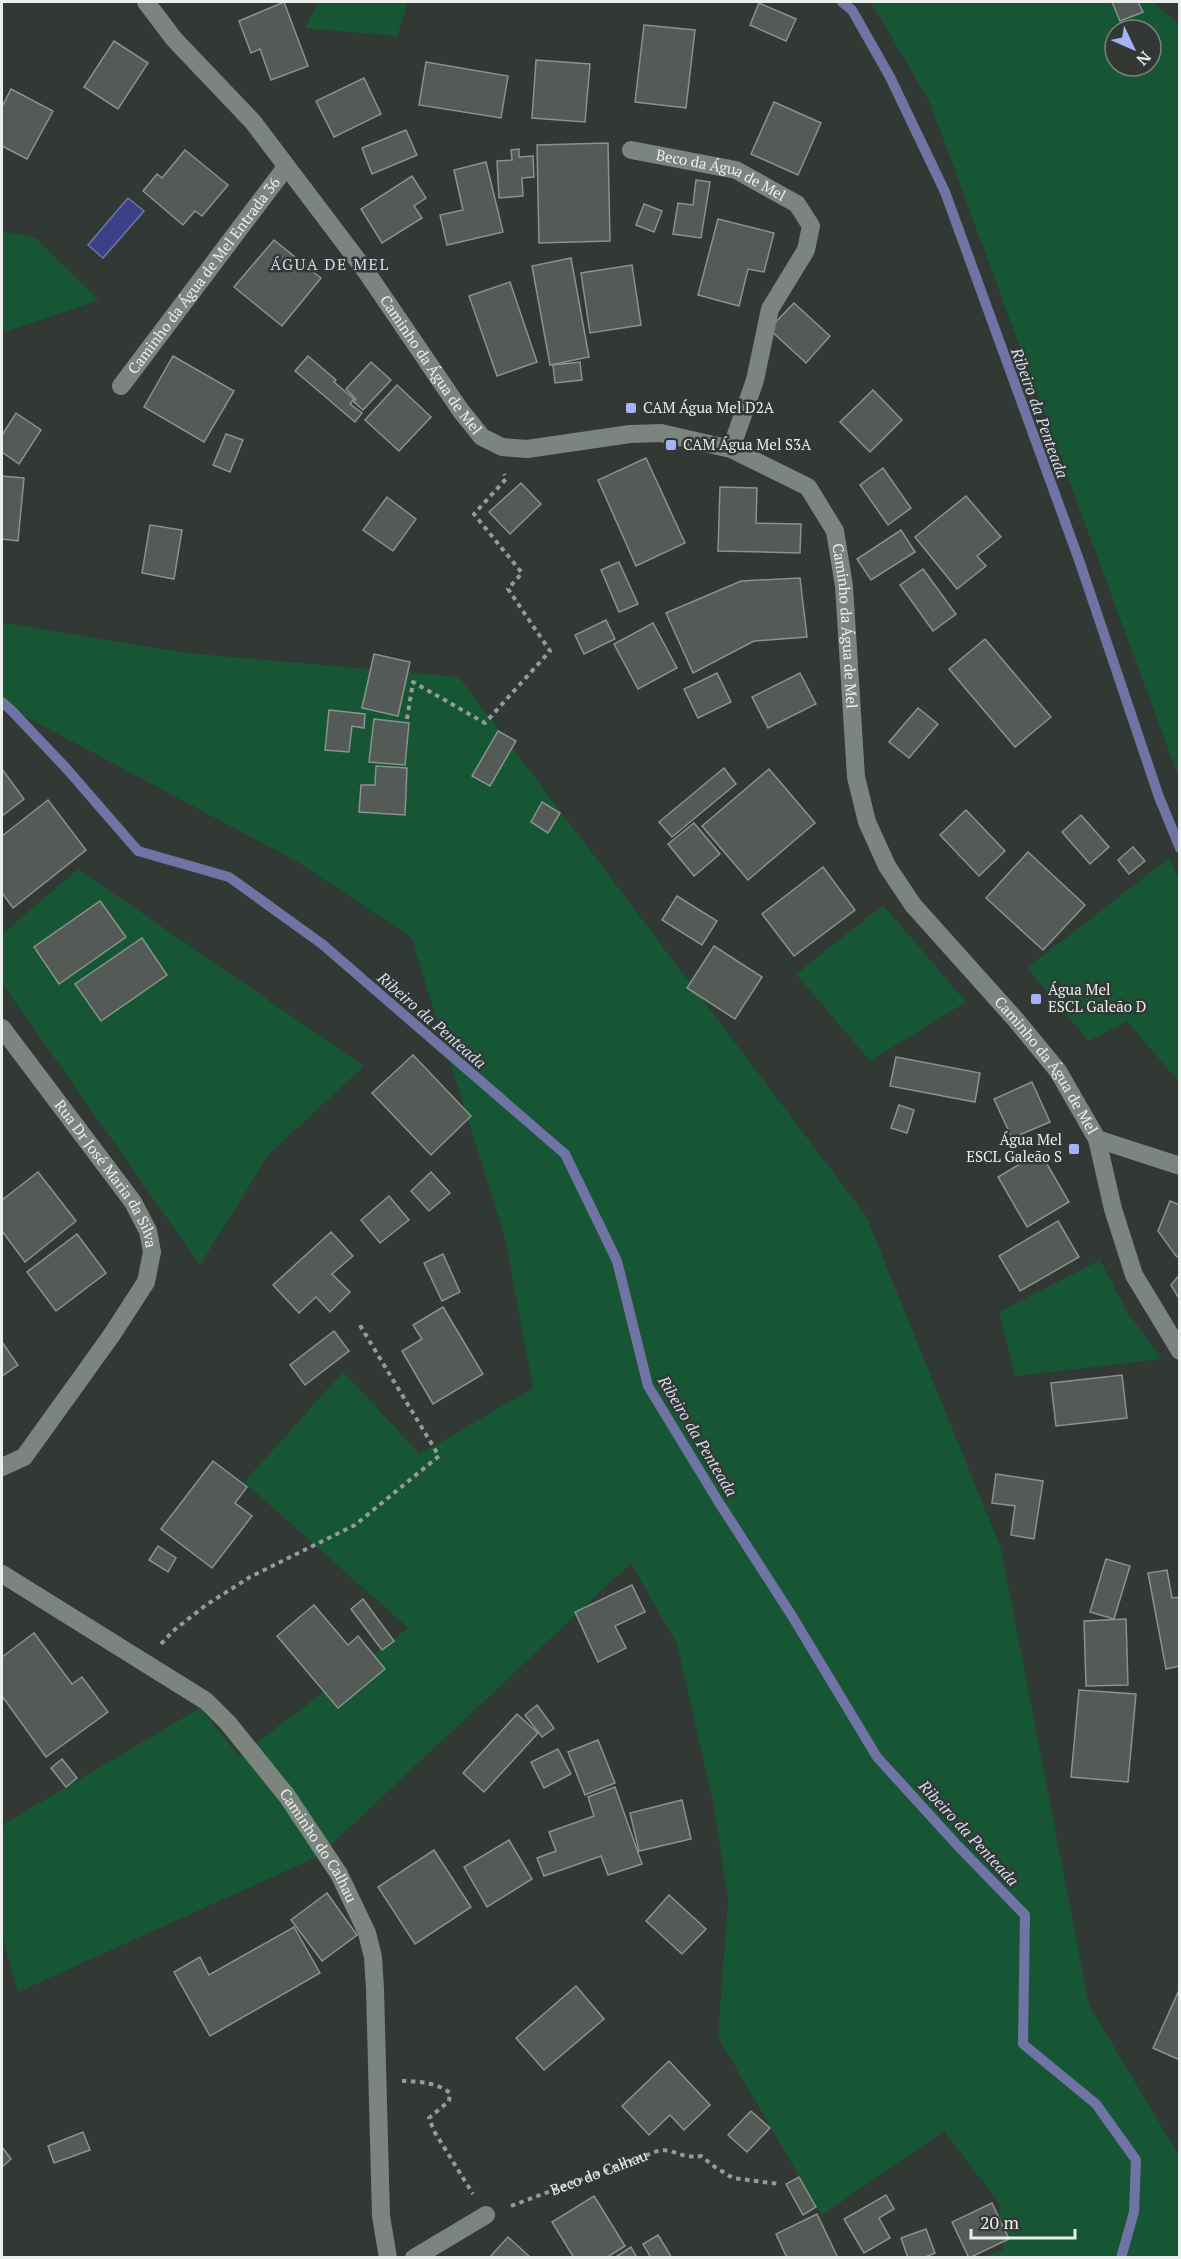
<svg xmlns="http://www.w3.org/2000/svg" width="1181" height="2259" font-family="'PT Serif',serif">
  <rect width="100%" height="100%" fill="#323834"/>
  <g fill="#175635" fill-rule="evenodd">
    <path d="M318,2h90l-11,34 -92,-8z"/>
    <path d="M868,2h285l26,23v753l-249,-675 -54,-93zM1115,30h36v36h-36z"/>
    <path d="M2,231l34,7 63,62 -97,33z"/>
    <path d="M2,616l2,7 182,30 273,24 407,539 135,333 88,456 90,151v101h-198l22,-7 -4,-47 -55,-72 -122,84 -104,-178 10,-137 -14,-94 -37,-162 -46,-81 -312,293 -301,136 -16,-57v-110l198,-117 39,48 169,-128 -164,-146 99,-110 77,82 113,-66 -28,-150 -94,-301 -115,-76 -294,-157z"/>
    <path d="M1169,858l11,24 -1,200 -52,-61 -38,20 -62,-73z"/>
    <path d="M78,869l286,197 -95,88 -69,111 -198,-282v-49z"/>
    <path d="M883,905l83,97 -96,59 -74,-87z"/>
    <path d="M1100,1260l26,50 36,49 -147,17 -16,-64z"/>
  </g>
  <path fill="#3c4087" stroke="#7074a5" stroke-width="1.5" d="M128,198l16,13 -41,47 -15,-13z"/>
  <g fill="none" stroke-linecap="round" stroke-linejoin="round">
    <g stroke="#7074a5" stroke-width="10">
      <path d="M842,2l10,8 38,67 55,115 134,368 80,237 21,51"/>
      <path d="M2,702l9,8 55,58 72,83 91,26 93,67 243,210 52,107 31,125 70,115 74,115 85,141 81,89 67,69 -2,129 73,60 40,56 -2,52 -13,46"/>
    </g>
  </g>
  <g fill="#545b57" stroke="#8a928d" stroke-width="1.5">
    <path d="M284,2l24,64 -37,14 -11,-31 -9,4 -12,-32z"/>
    <path d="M1112,2h26l5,10 -23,9z"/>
    <path d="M759,3l37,16 -10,22 -36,-16z"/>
    <path d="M644,25l51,5 -9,78 -51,-6z"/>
    <path d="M114,41l34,22 -30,46 -34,-22z"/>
    <path d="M536,60l54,4 -5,58 -53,-4z"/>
    <path d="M426,62l82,14 -7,42 -82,-13z"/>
    <path d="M364,78l17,36 -47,23 -18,-36z"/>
    <path d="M11,89l42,22 -26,48 -25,-13v-39z"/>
    <path d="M774,102l47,21 -23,52 -47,-21z"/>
    <path d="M406,130l11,25 -45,19 -10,-26z"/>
    <path d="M608,143l2,98 -71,2 -2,-98z"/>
    <path d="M519,149v8l14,-1 1,21 -12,1 1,18 -24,2 -2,-37 15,-1 -1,-10z"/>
    <path d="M185,150l43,35 -26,31 -7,-5 -12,14 -40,-34 14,-17 5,4z"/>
    <path d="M486,162l17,70 -56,13 -7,-30 23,-5 -9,-40z"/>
    <path d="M412,176l14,22 -12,8 8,12 -40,25 -21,-34z"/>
    <path d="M696,180l14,2 -9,56 -28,-4 5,-31 15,2z"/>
    <path d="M644,204l18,7 -8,21 -18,-7z"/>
    <path d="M718,219l56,14 -10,39 -16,-3 -9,37 -41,-11z"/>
    <path d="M274,240l47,38 -39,48 -48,-39z"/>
    <path d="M571,258l18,99 -39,8 -18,-99z"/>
    <path d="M632,265l9,60 -51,8 -9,-60z"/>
    <path d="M510,282l27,80 -40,14 -28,-80z"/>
    <path d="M794,303l36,33 -24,27 -37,-34z"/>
    <path d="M173,356l61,35 -30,51 -60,-35z"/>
    <path d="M308,356l28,24 -2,2 20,17 -4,5 12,9 -7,9 -60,-51z"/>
    <path d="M371,362l20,18 -28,30 -9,-8 2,-3 -10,-10z"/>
    <path d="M580,362l2,18 -27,3 -2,-18z"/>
    <path d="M397,385l34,32 -32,34 -34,-31z"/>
    <path d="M873,390l29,30 -32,32 -30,-30z"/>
    <path d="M16,413l25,17 -22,34 -17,-12v-17z"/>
    <path d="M226,434l17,6 -13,32 -17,-7z"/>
    <path d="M646,458l39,85 -49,23 -38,-86z"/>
    <path d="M883,468l28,40 -23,17 -28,-40z"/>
    <path d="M2,476l22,2 -6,63 -16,-2z"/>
    <path d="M521,483l20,21 -31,30 -21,-22z"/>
    <path d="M720,487l37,1 -1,35 45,1 -1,29 -82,-2z"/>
    <path d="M966,496l35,41 -24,19 9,10 -29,23 -42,-52z"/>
    <path d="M387,497l29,22 -23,32 -30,-21z"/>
    <path d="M150,525l32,5 -8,49 -32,-6z"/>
    <path d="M901,530l14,22 -44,28 -14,-21z"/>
    <path d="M619,562l19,42 -19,8 -18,-42z"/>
    <path d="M923,569l33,45 -23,17 -33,-46z"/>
    <path d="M800,578l7,59 -53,4 -61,32 -27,-60 75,-32z"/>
    <path d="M606,620l9,19 -31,15 -9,-19z"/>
    <path d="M653,623l24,45 -39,21 -24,-45z"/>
    <path d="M985,639l66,78 -36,30 -66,-78z"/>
    <path d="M374,654l36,8 -12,54 -36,-8z"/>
    <path d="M717,673l14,29 -33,16 -14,-29z"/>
    <path d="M800,673l16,31 -48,24 -16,-31z"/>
    <path d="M918,708l20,16 -29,34 -20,-16z"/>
    <path d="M329,710l36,4 -1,14 -12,-2 -3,26 -24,-2z"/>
    <path d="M374,719l35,4 -4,42 -36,-3z"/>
    <path d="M498,731l18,10 -26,45 -18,-10z"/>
    <path d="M376,766l31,2 -2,47 -46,-3 2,-27h14z"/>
    <path d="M724,768l12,16 -64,53 -13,-15z"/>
    <path d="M2,769l22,30 -22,17z"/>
    <path d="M769,769l46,54 -67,57 -46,-54z"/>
    <path d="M48,800l38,50 -73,58 -11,-15v-57z"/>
    <path d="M542,802l18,11 -12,20 -17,-11z"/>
    <path d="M966,810l39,41 -26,25 -39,-41z"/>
    <path d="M1081,815l28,32 -19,17 -28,-32z"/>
    <path d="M694,823l26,31 -26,22 -26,-32z"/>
    <path d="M1133,847l12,14 -16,13 -11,-14z"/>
    <path d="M1028,852l57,53 -42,45 -57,-52z"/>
    <path d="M823,867l32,43 -61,46 -32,-42z"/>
    <path d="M677,896l40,25 -15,24 -40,-25z"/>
    <path d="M100,901l26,36 -67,47 -25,-37z"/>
    <path d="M142,938l25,37 -66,46 -26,-37z"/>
    <path d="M714,946l48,31 -27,42 -48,-31z"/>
    <path d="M413,1055l58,61 -40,39 -59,-62z"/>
    <path d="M896,1057l84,16 -5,29 -85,-16z"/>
    <path d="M1032,1082l18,40 -38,16 -18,-39z"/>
    <path d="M899,1105l15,5 -7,23 -16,-5z"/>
    <path d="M1040,1152l29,50 -42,25 -29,-50z"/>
    <path d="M38,1172l38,49 -51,41 -23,-31v-31z"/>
    <path d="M431,1172l19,21 -21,18 -18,-20z"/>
    <path d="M389,1196l20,24 -29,23 -19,-23z"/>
    <path d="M1170,1201l10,4v53l-4,-2 -18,-25z"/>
    <path d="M1058,1221l21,36 -59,34 -21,-35z"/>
    <path d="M331,1232l22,24 -21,18 18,18 -20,20 -14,-15 -17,16 -26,-28z"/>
    <path d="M77,1234l29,39 -50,38 -29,-39z"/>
    <path d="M443,1254l17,38 -18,9 -18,-38z"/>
    <path d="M1180,1274v26l-9,-15z"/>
    <path d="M443,1307l40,67 -50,30 -31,-53 20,-12 -9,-14z"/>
    <path d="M334,1331l15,20 -44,34 -15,-20z"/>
    <path d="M2,1342l16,23 -16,11z"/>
    <path d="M1122,1375l5,43 -71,8 -5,-43z"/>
    <path d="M213,1461l34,26 -12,16 17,13 -40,52 -51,-39z"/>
    <path d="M996,1474l47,7 -9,58 -23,-4 4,-29 -23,-3z"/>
    <path d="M158,1546l18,12 -8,14 -19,-12z"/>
    <path d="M1106,1559l24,7 -16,53 -24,-7z"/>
    <path d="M1167,1570l5,28 8,-1v69l-14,3 -18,-96z"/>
    <path d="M632,1585l13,27 -30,14 11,22 -28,14 -23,-50z"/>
    <path d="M363,1599l31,42 -12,9 -31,-41z"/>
    <path d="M314,1605l34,40 10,-9 27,33 -47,39 -61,-72z"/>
    <path d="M1126,1619l2,66 -42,1 -2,-65z"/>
    <path d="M34,1633l38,51 10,-7 26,35 -62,45 -44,-61v-39z"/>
    <path d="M1079,1690l57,4 -8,88 -57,-5z"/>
    <path d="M537,1705l17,23 -12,9 -17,-22z"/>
    <path d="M517,1714l21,19 -54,59 -21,-19z"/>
    <path d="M598,1740l17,43 -30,12 -17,-43z"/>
    <path d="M558,1749l13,25 -27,14 -13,-26z"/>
    <path d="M62,1759l15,19 -11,9 -15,-19z"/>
    <path d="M615,1787l27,77 -34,11 -7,-19 -57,20 -7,-18 19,-7 -7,-19 45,-16 -6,-19z"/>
    <path d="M682,1800l9,39 -52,12 -9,-38z"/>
    <path d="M509,1840l23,39 -45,28 -23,-40z"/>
    <path d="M434,1850l37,57 -56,37 -37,-57z"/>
    <path d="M327,1893l30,42 -35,26 -31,-41z"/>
    <path d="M669,1895l37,34 -24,25 -36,-33z"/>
    <path d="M294,1927l26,46 -110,63 -36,-64 26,-15 9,18z"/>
    <path d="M576,1986l28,33 -60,51 -28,-32z"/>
    <path d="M1180,1988v72l-27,-12z"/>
    <path d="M669,2061l41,44 -26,25 -14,-15 -21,20 -27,-29z"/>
    <path d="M751,2111l19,17 -23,24 -19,-17z"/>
    <path d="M83,2132l7,18 -36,13 -6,-17z"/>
    <path d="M2,2147l9,12 -9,8z"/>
    <path d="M799,2177l17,30 -13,8 -17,-31z"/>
    <path d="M886,2195l8,14 -15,9 11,20 -26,15 -20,-34z"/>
    <path d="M594,2196l31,50 -19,12h-32l-22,-36z"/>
    <path d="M992,2203l17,36 -40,19 -17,-36z"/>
    <path d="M817,2214l21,44h-51l-11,-24z"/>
    <path d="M926,2229l9,24 -12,5h-15l-7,-20z"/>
    <path d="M658,2235l14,23h-21l-8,-14z"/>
    <path d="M508,2237l23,21h-42z"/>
    <path d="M631,2247l6,11h-23z"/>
  </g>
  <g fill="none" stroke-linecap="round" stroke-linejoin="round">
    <g stroke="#969b97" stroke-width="4" stroke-dasharray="4.5 4.5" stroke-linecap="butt">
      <path d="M407,719l6,-37 72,41 65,-72 -42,-62 14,-16 -48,-59 32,-35 -2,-5"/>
      <path d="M161,1644l12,-13 33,-26 44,-28 105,-52 84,-69 -81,-134"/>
      <path d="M402,2081c16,0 36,2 48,12l-1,8 -20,17 5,13 39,63"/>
      <path id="s1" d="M511,2206l149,-56c17,0 22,9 41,6l14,11 18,11 46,6"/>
    </g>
    <g stroke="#7c847f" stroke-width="18">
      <path id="s2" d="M146,2l28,37 79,83 112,148 96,141 21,26 20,10 25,2 103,-15 31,-1 70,16 77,38 27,44 9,55 12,191 11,45 20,44 26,39 103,115 42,51 39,68 16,70 21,66 46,76"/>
      <path id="s3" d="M631,150l105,20 61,34 14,22 -5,24 -36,59 -15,71 -24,69"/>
      <path id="s4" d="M121,386l165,-219"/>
      <path id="s5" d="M2,1028l131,174 15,29 4,21 -6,30 -35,54 -87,121 -22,10"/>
      <path d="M1097,1139l83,27"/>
      <path id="s6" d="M2,1574l204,127 22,22 59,73 52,78 28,59 6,24 2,32 6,227 7,42"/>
      <path d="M414,2258l72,-43"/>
    </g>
  </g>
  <g fill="#a6b1fc" stroke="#323834" stroke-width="2">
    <rect x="625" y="402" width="12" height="12" rx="3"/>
    <rect x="665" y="439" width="12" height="12" rx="3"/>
    <rect x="1030" y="993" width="12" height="12" rx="3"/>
    <rect x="1068" y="1143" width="12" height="12" rx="3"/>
  </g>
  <g text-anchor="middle" stroke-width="5" stroke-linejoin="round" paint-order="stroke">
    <g font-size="15" fill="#ebefec" stroke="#323834">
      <text dy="5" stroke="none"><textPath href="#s3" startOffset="94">Beco da Água de Mel</textPath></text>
      <text dy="5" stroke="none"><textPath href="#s4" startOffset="138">Caminho da Água de Mel Entrada 36</textPath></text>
      <text dy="5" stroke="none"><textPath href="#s2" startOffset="462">Caminho da Água de Mel</textPath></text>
      <text dy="5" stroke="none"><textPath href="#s2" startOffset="1038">Caminho da Água de Mel</textPath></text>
      <text dy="5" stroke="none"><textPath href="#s2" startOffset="1540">Caminho da Água de Mel</textPath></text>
      <text dy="5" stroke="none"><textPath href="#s5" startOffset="180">Rua Dr José Maria da Silva</textPath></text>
      <text dy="5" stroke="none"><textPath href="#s6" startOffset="424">Caminho do Calhau</textPath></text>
      <text dy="5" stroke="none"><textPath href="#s1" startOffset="94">Beco do Calhau</textPath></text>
    </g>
    <g font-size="15" fill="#ebefec" stroke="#323834" text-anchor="start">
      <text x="643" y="413">CAM Água Mel D2A</text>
      <text x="683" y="450">CAM Água Mel S3A</text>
      <text x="1048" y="995">Água Mel<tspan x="1048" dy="17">ESCL Galeão D</tspan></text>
      <text x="1062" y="1145" text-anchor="end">Água Mel<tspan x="1062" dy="17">ESCL Galeão S</tspan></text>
    </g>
    <g font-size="16" letter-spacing="1.5" fill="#d3d8f5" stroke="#323834">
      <text x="330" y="270">ÁGUA DE MEL</text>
    </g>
    <g font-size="16" font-style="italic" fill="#d9ddf2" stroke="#323834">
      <text transform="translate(1040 413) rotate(70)" y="6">Ribeiro da Penteada</text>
      <text transform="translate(432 1020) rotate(41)" y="6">Ribeiro da Penteada</text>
      <text transform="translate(698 1436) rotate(59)" y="6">Ribeiro da Penteada</text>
      <text transform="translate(969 1833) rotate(47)" y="6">Ribeiro da Penteada</text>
    </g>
  </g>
  <rect width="1181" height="2259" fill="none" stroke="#ebefec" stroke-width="6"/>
  <g transform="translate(1133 48) rotate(134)"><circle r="28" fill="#323834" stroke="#7c817e" stroke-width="1.5"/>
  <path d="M0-4.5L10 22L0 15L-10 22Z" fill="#a6b1fc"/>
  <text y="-9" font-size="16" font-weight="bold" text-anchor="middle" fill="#ebefec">N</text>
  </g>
  <path d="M971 2229v9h104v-9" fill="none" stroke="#ebefec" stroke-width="3"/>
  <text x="980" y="2229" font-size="18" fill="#ebefec" stroke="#323834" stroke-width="4.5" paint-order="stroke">20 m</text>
</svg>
